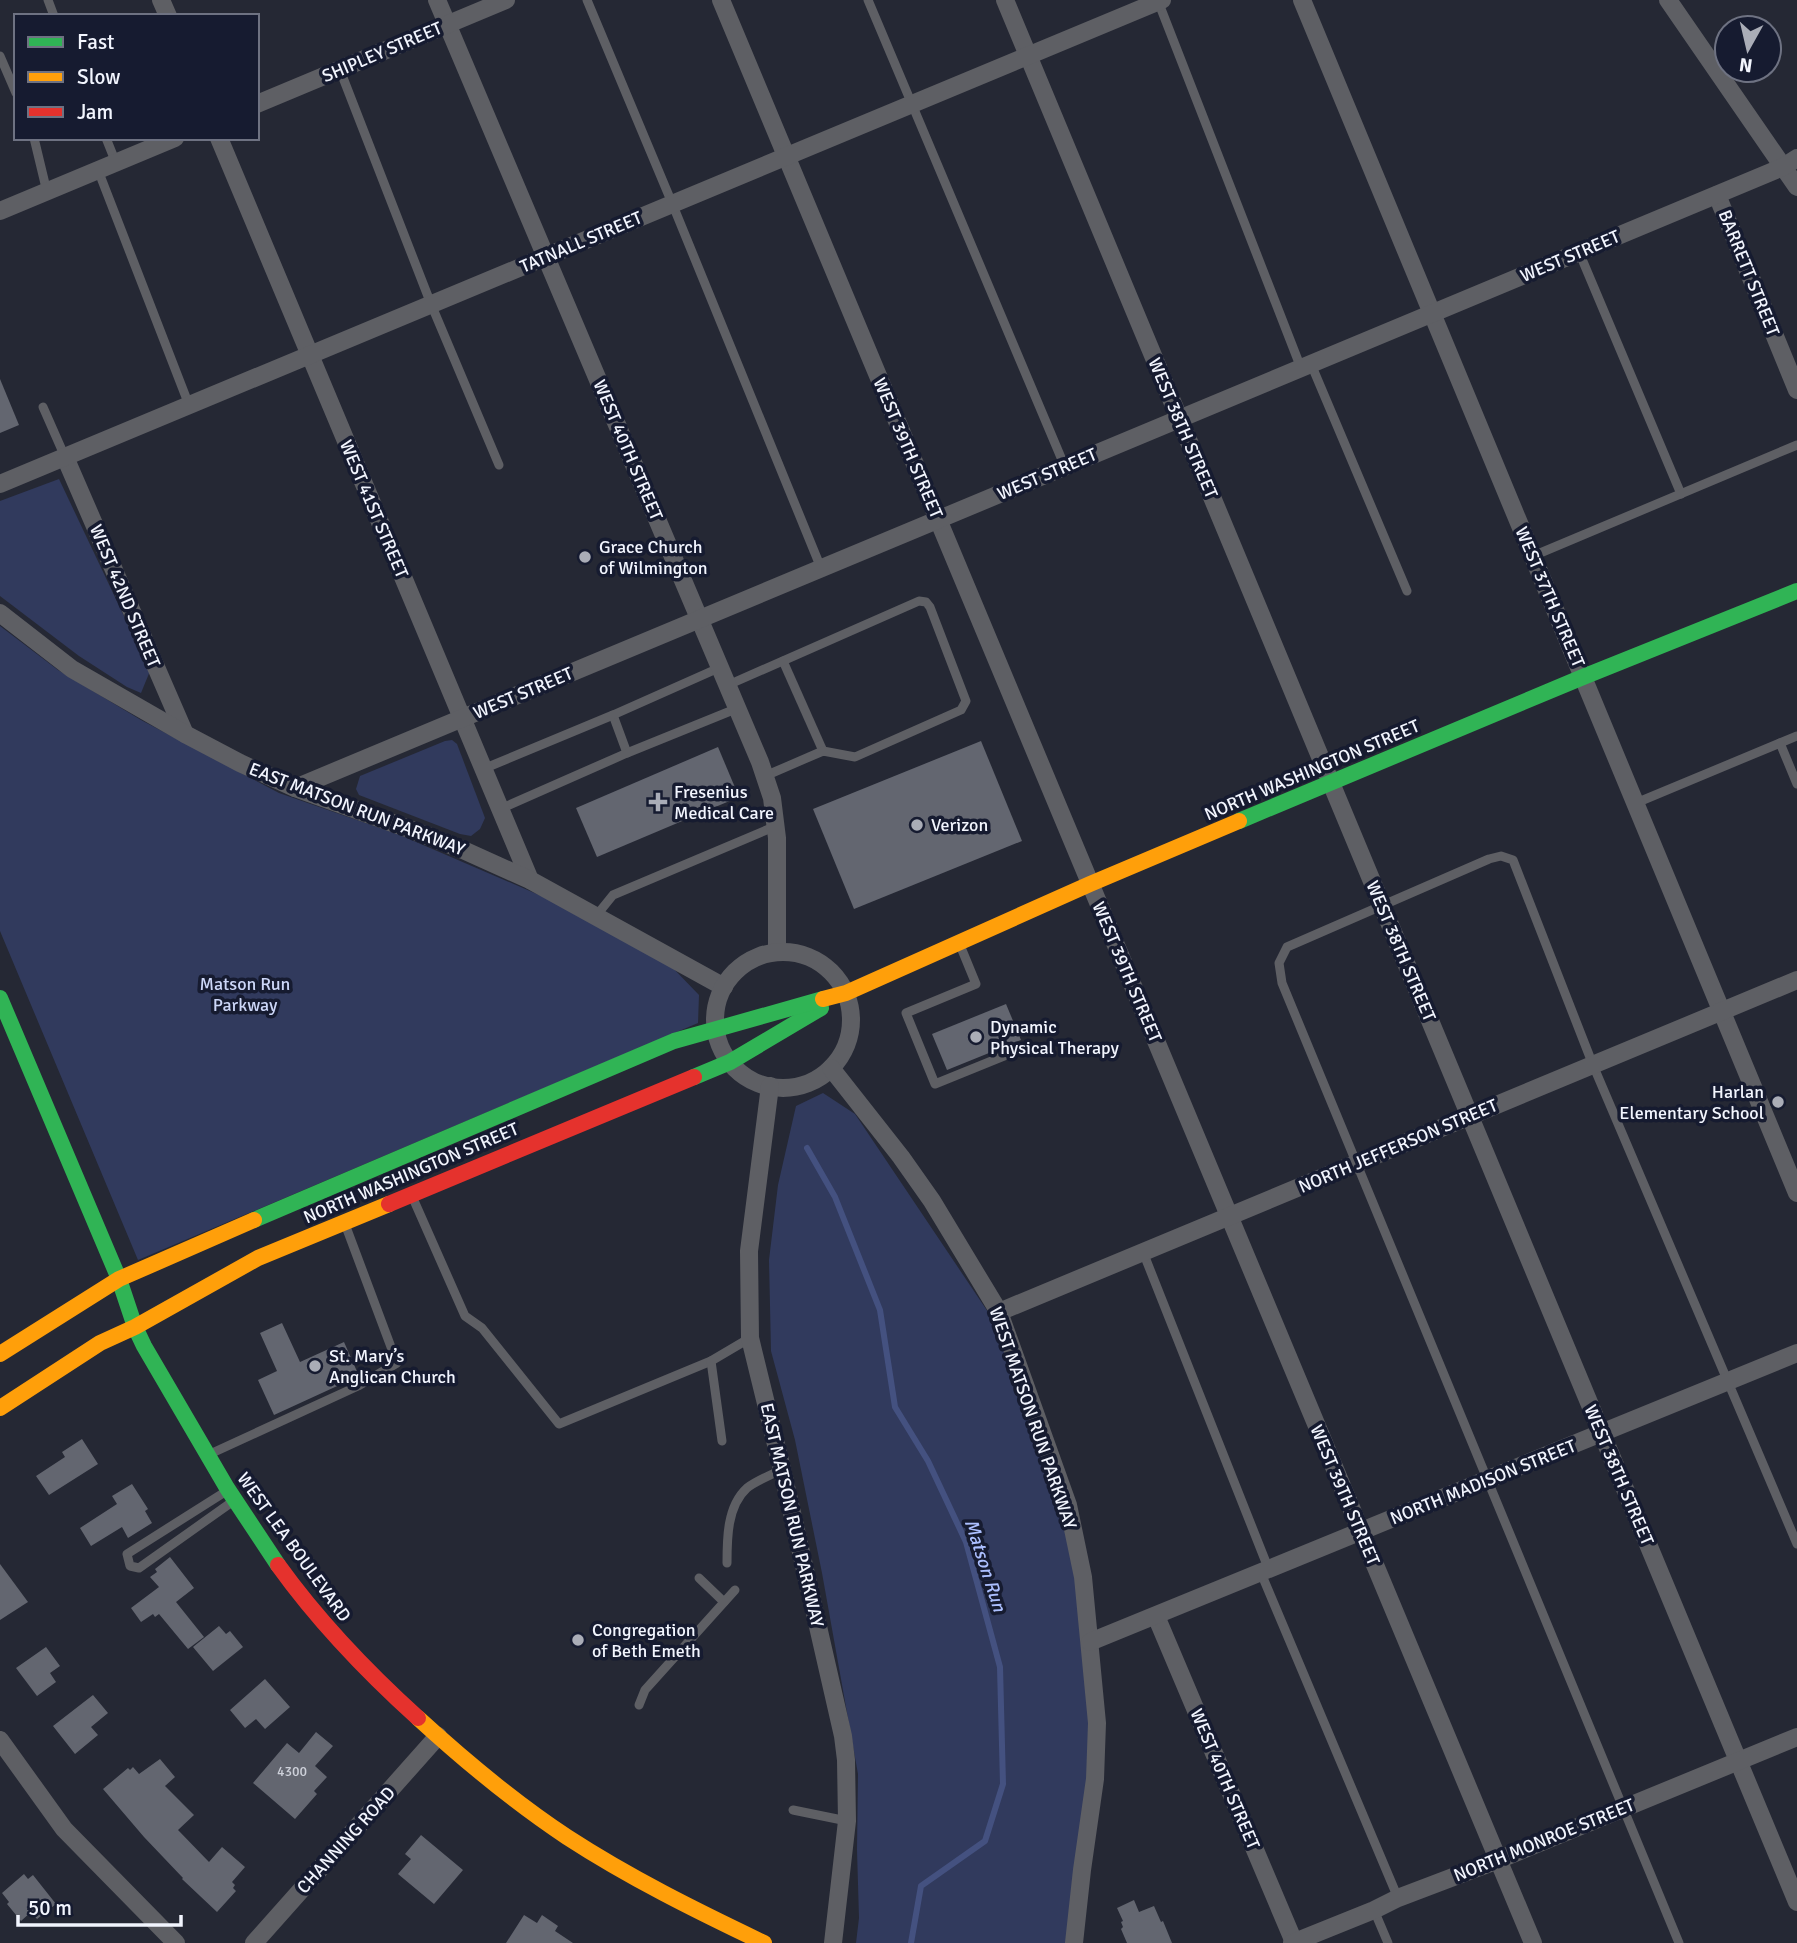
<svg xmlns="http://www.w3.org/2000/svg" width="1797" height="1943" font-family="Signika,sans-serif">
  <rect width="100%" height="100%" fill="#252834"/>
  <g fill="#313a5d">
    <path d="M59,479l91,192 -9,22 -14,-6 -48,-31 -79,-60v-95z"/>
    <path d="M0,626l58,44 83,50 138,73 121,42 146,63 125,68 28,29 -1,28 -560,237 -138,-329z"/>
    <path d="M452,740l5,4 28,74 -5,11 -9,7 -11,-2 -101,-39 -3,-6 4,-13 85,-35z"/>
    <path d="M823,1093l32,21 135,201 60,141 27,91 19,158 -22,238h-218l3,-25 -2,-68 1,-76 -36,-201 -27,-133 -24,-89 -2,-91 9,-75 18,-79z"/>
  </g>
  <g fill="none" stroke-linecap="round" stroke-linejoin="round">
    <path stroke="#445180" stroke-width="6" d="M807,1148l28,49 45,113 15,97 33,54 38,81 34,125 3,117 -18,57 -64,45 -10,57"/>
  </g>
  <g fill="#636670">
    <path d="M0,379l19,46 -19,8z"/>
    <path d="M981,741l41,100 -168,68 -41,-100z"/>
    <path d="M718,747l21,50 -142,60 -21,-49z"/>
    <path d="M1006,1004l15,36 -74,30 -15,-36z"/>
    <path d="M282,1323l18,39 44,-20 15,34 -85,39 -16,-35 19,-9 -17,-38z"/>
    <path d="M82,1439l16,25 -49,31 -13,-19 29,-19 -3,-5z"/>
    <path d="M132,1484l16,25 -3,2 7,12 -24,15 -6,-11 -31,19 -11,-18 37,-24 -5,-8z"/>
    <path d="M170,1557l24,31 -18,14 28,35 -16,12 -29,-35 -4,3 -2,-3 -12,8 -10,-14 28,-21 -9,-10 7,-5 -2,-3z"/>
    <path d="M0,1564l28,38 -28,18z"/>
    <path d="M219,1626l7,8 4,-3 13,16 -30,24 -20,-24z"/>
    <path d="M46,1647l14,19 -10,7 6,9 -19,14 -21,-28z"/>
    <path d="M265,1679l25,28 -25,22 -9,-10 -11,9 -15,-18z"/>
    <path d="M93,1695l15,18 -17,14 7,8 -23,19 -22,-28z"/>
    <path d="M316,1732l17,14 -18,20 12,11 -13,14 3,3 -22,25 -42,-36 34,-40 12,10z"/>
    <path d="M160,1759l15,18 -10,9 29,29 -16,15 31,32 13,-15 23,20 -13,15 3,3 -2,3 3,3 -19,21 -35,-33 1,-1 -39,-41 -41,-48 25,-21 2,2 3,-3 6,7z"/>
    <path d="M421,1835l42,35 -29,34 -36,-30 13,-15 -6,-5z"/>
    <path d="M24,1874l4,5 5,-4 23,29 -19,15 -6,-7 -10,9 -14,-17 2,-2 -7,-9z"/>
    <path d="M1134,1900l5,12 15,-6 7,16 2,-1 9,22h-45l-6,-14 2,-2 -2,-5 2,-1 -6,-13z"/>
    <path d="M524,1915l13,8 5,-8 16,11 -3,5 18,12h-67z"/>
  </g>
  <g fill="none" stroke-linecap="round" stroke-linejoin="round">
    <g stroke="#5e5f64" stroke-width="9">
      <path d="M48,0l6,16"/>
      <path d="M587,0l85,203 149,365"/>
      <path d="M868,0l197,467"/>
      <path d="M1158,1l143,367"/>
      <path d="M0,56l16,37"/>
      <path d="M340,70l91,234 68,161"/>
      <path d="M34,138l13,54"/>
      <path d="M106,138l10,25"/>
      <path d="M98,170l91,235"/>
      <path d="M1579,252l102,242"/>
      <path d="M1311,364l96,227"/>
      <path d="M43,407l22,50"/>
      <path d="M1533,556l264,-111"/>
      <path d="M783,661l40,90"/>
      <path d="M728,685l191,-84 7,1 4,5 36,94 -5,9 -106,47 -32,-6 -58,25"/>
      <path d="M613,715l14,38"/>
      <path d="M1780,743l17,-7"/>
      <path d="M483,769l130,-54 108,-48"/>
      <path d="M1636,803l144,-60 17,41"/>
      <path d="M500,809l127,-56 111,-45"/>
      <path d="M596,916l17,-21 163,-69"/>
      <path d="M960,945l16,39 -70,29 29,71 69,-28"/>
      <path d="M412,1196l53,120 17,12 77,96 152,-63"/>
      <path d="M1143,1252l126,318"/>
      <path d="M722,1441l-11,-80 39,-23"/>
      <path d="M210,1454l148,-68 39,-23 -52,-139"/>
      <path d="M225,1492l-98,62 3,12 9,2 93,-66"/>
      <path d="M727,1563c0,-24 0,-57 20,-75 10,-8 25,-13 35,-19"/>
      <path d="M1261,1573l137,325"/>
      <path d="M699,1578l25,24"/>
      <path d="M639,1705l6,-15 90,-100"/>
      <path d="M793,1810l54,11"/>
      <path d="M1374,1910l14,33"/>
      <path d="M1679,1943l-397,-960 -3,-20 8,-16 202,-88 12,-3 12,4 80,205 204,479"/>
    </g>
    <g stroke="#5e5f64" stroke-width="18">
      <path d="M161,0l7,16"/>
      <path d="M437,0l323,762 12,36 5,40v114"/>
      <path d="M721,0l812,1943"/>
      <path d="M1005,0l792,1902"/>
      <path d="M1302,0l495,1193"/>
      <path d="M1668,0l129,187"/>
      <path d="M257,104l249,-104"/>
      <path d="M219,138l311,742"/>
      <path d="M1717,195l80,195"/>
      <path d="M0,211l175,-73"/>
      <path d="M65,457l120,277"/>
      <path d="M0,484l1162,-484"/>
      <path d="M0,613l72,56 113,65 55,29 55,25 117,42 49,19 69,31 194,107"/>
      <path d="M295,788l1488,-621 14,-9"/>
      <circle cx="783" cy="1020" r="68"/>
      <path d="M831,1068l70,89 31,44 67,111 69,193 15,72 14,146 -2,56 -13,91 -8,73"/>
      <path d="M770,1086l-21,165 1,87 32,131 61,267 3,24 1,61 -14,122"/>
      <path d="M999,1312l798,-332"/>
      <path d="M1156,1616l138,326"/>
      <path d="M1090,1642l707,-289"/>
      <path d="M0,1740l64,89 112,114"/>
      <path d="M254,1943l184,-207"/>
      <path d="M1292,1943l82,-33 24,-12 100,-38 299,-123"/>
    </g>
    <g stroke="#30b455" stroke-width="16">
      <path d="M1239,821l344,-144 214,-86"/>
      <path d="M0,998l119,281 16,48 9,19 83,142 51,77"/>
      <path d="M694,1077l36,-15 91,-54"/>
      <path d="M254,1220l420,-179 149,-42"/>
    </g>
    <g stroke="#ff9f0a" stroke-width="16">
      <path d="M823,999l23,-6 244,-109 149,-63"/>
      <path d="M0,1354l119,-75 135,-59"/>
      <path d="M0,1408l100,-65 35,-16 123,-69 131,-54"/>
      <path d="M418,1718c47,43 96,84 149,119 63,41 130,74 197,106"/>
    </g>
    <g stroke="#e5322d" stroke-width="16">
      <path d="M389,1204l305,-127"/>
      <path d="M278,1565c41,57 88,106 140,153"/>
    </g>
  </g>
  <g fill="#aaadb7" stroke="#161b30" stroke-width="2.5">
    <circle cx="585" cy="557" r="7"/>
    <path d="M654.5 791.5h7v7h7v7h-7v7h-7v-7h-7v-7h7z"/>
    <circle cx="917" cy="825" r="7"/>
    <circle cx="976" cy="1037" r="7"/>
    <circle cx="1778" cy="1102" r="7"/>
    <circle cx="315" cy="1366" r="7"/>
    <circle cx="578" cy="1640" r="7"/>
  </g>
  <g text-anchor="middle" stroke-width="7" stroke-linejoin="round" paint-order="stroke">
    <g font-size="14" fill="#ced1da">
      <text x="292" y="1776">4300</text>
    </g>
    <g font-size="18" fill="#f2f5fe" stroke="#161b30">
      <text transform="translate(382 52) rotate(-23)" y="6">SHIPLEY STREET</text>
      <text transform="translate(581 242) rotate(-23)" y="6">TATNALL STREET</text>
      <text transform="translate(1570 256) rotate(-23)" y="6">WEST STREET</text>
      <text transform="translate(1749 273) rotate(68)" y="6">BARRETT STREET</text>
      <text transform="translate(1183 428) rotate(67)" y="6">WEST 38TH STREET</text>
      <text transform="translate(908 448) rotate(67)" y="6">WEST 39TH STREET</text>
      <text transform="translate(628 450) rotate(67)" y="6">WEST 40TH STREET</text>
      <text transform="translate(1047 474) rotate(-23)" y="6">WEST STREET</text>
      <text transform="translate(374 509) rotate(67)" y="6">WEST 41ST STREET</text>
      <text transform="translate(125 596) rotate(67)" y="6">WEST 42ND STREET</text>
      <text transform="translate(1550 597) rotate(67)" y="6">WEST 37TH STREET</text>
      <text transform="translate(523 693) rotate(-23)" y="6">WEST STREET</text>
      <text transform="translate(1312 770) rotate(-23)" y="6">NORTH WASHINGTON STREET</text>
      <text transform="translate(357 809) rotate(21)" y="6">EAST MATSON RUN PARKWAY</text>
      <text transform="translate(1401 951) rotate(67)" y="6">WEST 38TH STREET</text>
      <text transform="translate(1127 972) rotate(67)" y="6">WEST 39TH STREET</text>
      <text transform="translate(1398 1146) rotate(-23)" y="6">NORTH JEFFERSON STREET</text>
      <text transform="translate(411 1173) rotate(-23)" y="6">NORTH WASHINGTON STREET</text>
      <text transform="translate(1033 1418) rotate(71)" y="6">WEST MATSON RUN PARKWAY</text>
      <text transform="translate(1619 1475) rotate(67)" y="6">WEST 38TH STREET</text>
      <text transform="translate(1483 1482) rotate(-22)" y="6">NORTH MADISON STREET</text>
      <text transform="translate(1345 1495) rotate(67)" y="6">WEST 39TH STREET</text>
      <text transform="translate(792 1515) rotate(77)" y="6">EAST MATSON RUN PARKWAY</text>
      <text transform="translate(294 1547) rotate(54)" y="6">WEST LEA BOULEVARD</text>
      <text transform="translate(1225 1779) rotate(67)" y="6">WEST 40TH STREET</text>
      <text transform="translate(346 1840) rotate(-48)" y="6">CHANNING ROAD</text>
      <text transform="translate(1544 1840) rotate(-22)" y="6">NORTH MONROE STREET</text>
    </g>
    <g font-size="18" fill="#f2f5fe" stroke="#161b30" text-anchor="start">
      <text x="599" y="553">Grace Church<tspan x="599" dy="21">of Wilmington</tspan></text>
      <text x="674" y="798">Fresenius<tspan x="674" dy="21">Medical Care</tspan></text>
      <text x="931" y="831">Verizon</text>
      <text x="990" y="1033">Dynamic<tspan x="990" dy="21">Physical Therapy</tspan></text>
      <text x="1764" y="1098" text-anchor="end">Harlan<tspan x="1764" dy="21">Elementary School</tspan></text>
      <text x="329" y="1362">St. Mary’s<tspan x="329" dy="21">Anglican Church</tspan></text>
      <text x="592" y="1636">Congregation<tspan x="592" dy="21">of Beth Emeth</tspan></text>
    </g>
    <g font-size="18" fill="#ccd6f7" stroke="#161b30">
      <text x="245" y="990">Matson Run<tspan x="245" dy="21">Parkway</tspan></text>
    </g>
    <g font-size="19" font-style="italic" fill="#acbffe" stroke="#161b30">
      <text transform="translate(986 1565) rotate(72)" y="7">Matson Run</text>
    </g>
  </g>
  <rect x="14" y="14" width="245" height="126" fill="#161b30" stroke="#6e7282" stroke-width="2"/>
  <rect x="28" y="37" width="35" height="10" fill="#30b455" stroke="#6e7282" stroke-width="2"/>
  <text x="77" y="49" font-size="21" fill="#f2f5fe">Fast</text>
  <rect x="28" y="72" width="35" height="10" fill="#ff9f0a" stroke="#6e7282" stroke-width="2"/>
  <text x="77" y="84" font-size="21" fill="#f2f5fe">Slow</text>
  <rect x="28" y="107" width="35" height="10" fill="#e5322d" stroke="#6e7282" stroke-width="2"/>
  <text x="77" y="119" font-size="21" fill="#f2f5fe">Jam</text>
  <g transform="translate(1748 49) rotate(188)"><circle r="33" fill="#161b30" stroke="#6e7282" stroke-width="2"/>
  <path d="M0-5L12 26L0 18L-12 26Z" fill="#aaadb7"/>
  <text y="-10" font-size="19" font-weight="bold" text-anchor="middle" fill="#f2f5fe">N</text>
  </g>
  <path d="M18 1915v10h163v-10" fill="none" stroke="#f2f5fe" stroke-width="3.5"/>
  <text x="28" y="1915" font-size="21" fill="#f2f5fe" stroke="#161b30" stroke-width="5" paint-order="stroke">50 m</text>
</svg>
